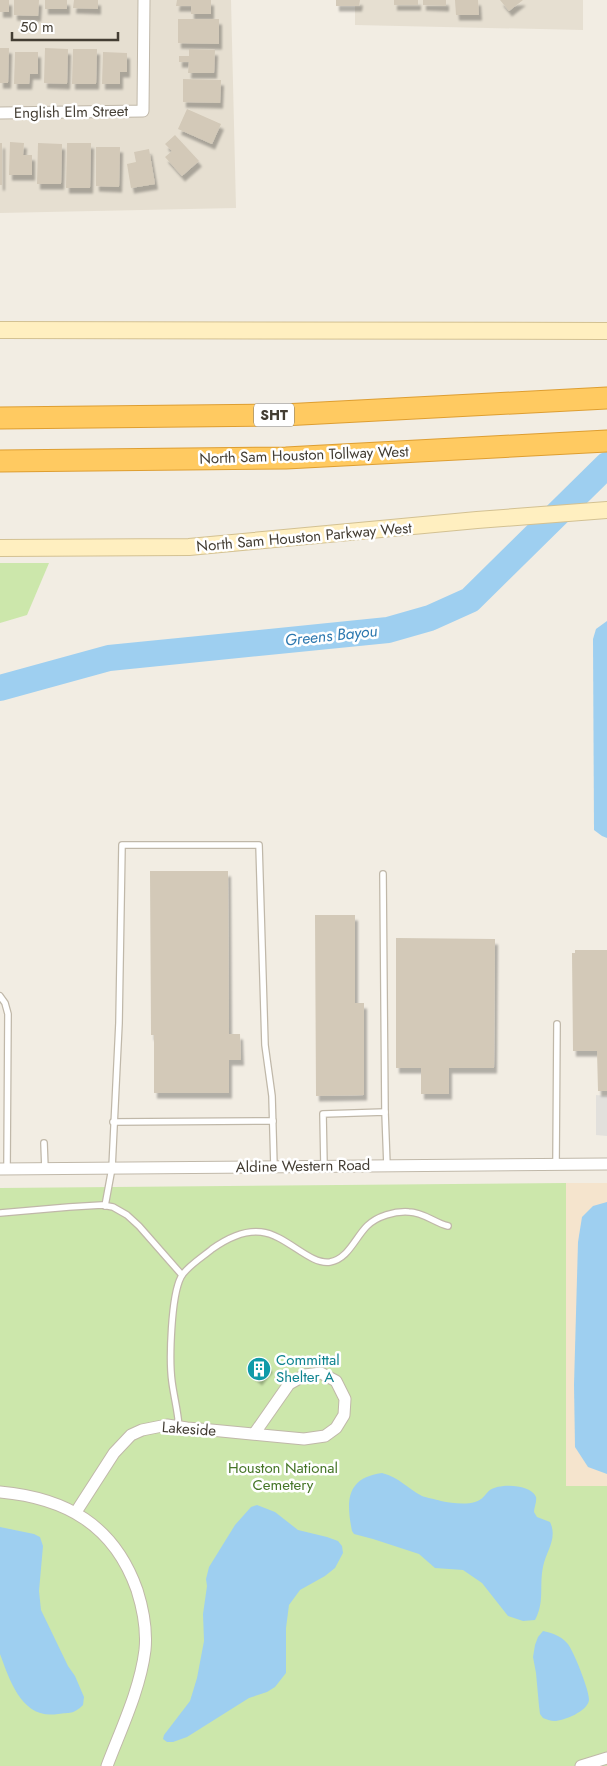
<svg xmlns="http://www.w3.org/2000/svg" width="607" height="1766" font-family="Jost,sans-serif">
  <defs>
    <filter id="shadow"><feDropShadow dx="3" dy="5.5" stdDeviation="1" flood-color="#0004"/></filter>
  </defs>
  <rect width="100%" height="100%" fill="#f2ede3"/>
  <g fill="#e6dfd1">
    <path d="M0,0h231l5,208 -236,5z"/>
    <path d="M355,0h228v30l-228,-5z"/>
  </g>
  <rect fill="#f5e4cd" x="566" y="1183" width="41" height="303"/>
  <g fill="#cce7ab">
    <path d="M0,563h49l-22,52 -27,8z"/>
    <path d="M566,1183v303h41v280h-607v-578z"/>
  </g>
  <path fill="#e2e0dc" d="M596,1095l11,1v40l-11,-1z"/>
  <g fill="#9ecff0">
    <path d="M607,621v217l-5,-2 -8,-6 -1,-191 3,-10z"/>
    <path d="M607,1202v272l-19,-7 -13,-20 -1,-62 4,-143 4,-25 11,-11z"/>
    <path d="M382,1473c18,5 25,15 40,23 5,2 13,3 19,5 10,2 24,4 34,1 8,-2 10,-8 15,-12 10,-7 41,-6 46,7 1,5 -2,10 -2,15l3,5 13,5c8,17 -4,29 -7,45 -4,19 2,35 -8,53l-12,1 -15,-5 -26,-33 -19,-13 -28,-2 -16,-14 -46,-15 -19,-5 -2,-3c-6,-30 -6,-53 30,-58z"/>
    <path d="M257,1505l18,7 23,18 29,7 11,4 4,5 1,7 -8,15 -10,8 -25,14 -11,15 -3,23v45l-11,14 -8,5 -18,6 -62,39 -14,5h-6l-4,-3 1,-4 26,-34 7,-23 7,-37 -1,-27 4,-28 -1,-7 3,-12 26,-42 16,-18z"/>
    <path d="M0,1527l34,7 6,3 3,9 -4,45 2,19 27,56 7,10 9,21 -1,8c-10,10 -13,7 -25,9 -36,6 -48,-33 -58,-60z"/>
    <path d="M543,1631c8,2 17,4 24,12 6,6 23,49 22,57 -1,11 -25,21 -35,21 -3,0 -8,-2 -11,-3l-3,-4 -1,-8 -3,-33 -3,-16 2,-12 3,-8z"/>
  </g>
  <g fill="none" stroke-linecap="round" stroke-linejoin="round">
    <path stroke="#9ecff0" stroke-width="26" d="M0,688l109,-30 279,-28 42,-12 40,-18 137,-135"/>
  </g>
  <g fill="#d3c9b8" filter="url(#shadow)">
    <rect x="0" y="0" width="9" height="12"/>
    <path d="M14,0h25l-1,16 -24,-1z"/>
    <rect x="45" y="0" width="22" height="9"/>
    <path d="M74,0h24v9l-25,-1z"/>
    <path d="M177,0h34v14h-20v-8h-15z"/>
    <path d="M336,0h24l-1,6h-23z"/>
    <rect x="394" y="0" width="24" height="5"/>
    <path d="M423,0h23v6l-23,-1z"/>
    <path d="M455,0h23l1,15h-23z"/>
    <path d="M500,0h23l-14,11z"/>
    <path d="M178,19h41v25l-41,-1z"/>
    <path d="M0,48h9l-1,35h-8z"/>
    <path d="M45,48l23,1 -1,35 -23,-1z"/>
    <path d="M73,49h24l-1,35h-24z"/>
    <path d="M189,49l26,1 -1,23h-26l1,-11h-10v-6h10z"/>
    <path d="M15,52h23v22h-8l-1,10h-15z"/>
    <path d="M103,52l24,1v19h-7v12h-18z"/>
    <path d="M183,79l38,1 -1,23 -37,-1z"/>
    <path d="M187,109l34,15 -9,20 -34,-15z"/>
    <path d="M175,135l24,26 -17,15 -17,-19 7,-6 -7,-7z"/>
    <path d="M10,142l14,1 -1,12h9v20h-23z"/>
    <rect x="0" y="143" width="2" height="42"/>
    <path d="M38,143l24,1 -1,40h-24z"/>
    <path d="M67,143h24l-1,45h-24z"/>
    <path d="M96,147h24l-1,40 -23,-1z"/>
    <path d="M149,149l6,35 -24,4 -4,-24 9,-2 -2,-10z"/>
    <path d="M150,871h78l1,163h11l1,26h-12v33h-75v-58h-3z"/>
    <path d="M315,915h40v88h9v92l-48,1z"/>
    <path d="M396,938l99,1 -1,129h-45v26h-28v-26h-25z"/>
    <path d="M575,950h32v141h-9l-1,-40h-24l-1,-98h3z"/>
    <path d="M259,1357l11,10 -11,13 -11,-9z"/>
  </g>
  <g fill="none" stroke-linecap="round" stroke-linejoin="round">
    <g stroke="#c0b8a9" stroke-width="8">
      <g id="service">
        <path d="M383,874l2,238"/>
        <path d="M0,996l5,7 3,11 -1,155"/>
        <path d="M113,1122l160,-1"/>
        <path d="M44,1143l1,26"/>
        <path d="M556,1164l1,-140"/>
        <path d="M324,1166l-1,-52 62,-2 2,54"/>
        <path d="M105,1206l7,-38 7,-145 3,-178h137l6,200 7,51 2,71"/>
        <path d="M0,1213l69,-6 33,-2 11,2 14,8 12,11 43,49"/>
        <path d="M179,1427c-1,-15 -5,-30 -7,-45 -3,-22 -1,-86 9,-105 5,-10 23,-21 31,-28 14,-10 32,-19 49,-17 26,3 48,33 69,30 18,-3 25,-24 37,-36 10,-10 28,-15 42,-14 14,0 26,11 39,14"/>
      </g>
    </g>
    <g stroke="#c0b8a9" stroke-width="13">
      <g id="minor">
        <path d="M0,113l143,-2 1,-111"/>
        <path d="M0,1169l607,-5"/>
        <path d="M0,1492c66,6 114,33 137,98 6,19 10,40 8,60 -5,40 -24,79 -38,116"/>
        <path d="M76,1512l38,-59 17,-18 11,-5 25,-5 20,3 24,2 93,9 21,-3 11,-8 8,-13 1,-16 -9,-18 -15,-8 -16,2 -16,9 -35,50"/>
        <path d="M581,1766l26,-8"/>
      </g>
    </g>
    <g stroke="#d3c192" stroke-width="18">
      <g id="secondary">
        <path d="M0,330l607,1"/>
        <path d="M0,548l189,-1 288,-27 130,-10"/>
      </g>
    </g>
    <g stroke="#de9e31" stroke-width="23">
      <g id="motorway">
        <path d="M0,418l283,-3 324,-17"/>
        <path d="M0,461l286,-3 321,-17"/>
      </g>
    </g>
    <use href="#service" stroke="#fff" stroke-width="5.5"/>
    <use href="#minor" stroke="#fff" stroke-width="11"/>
    <use href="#secondary" stroke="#ffefc0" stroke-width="16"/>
    <use href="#motorway" stroke="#ffca61" stroke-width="21"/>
  </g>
  <defs>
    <g id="building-disc" transform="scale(1.25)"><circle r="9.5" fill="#0f9aa8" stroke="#fff"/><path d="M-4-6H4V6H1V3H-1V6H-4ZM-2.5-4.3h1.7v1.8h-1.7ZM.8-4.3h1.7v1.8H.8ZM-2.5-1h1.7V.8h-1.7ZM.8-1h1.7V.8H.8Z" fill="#fff"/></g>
  </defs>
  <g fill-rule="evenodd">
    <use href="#building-disc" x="259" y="1369"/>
  </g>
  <g text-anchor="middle" stroke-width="5" stroke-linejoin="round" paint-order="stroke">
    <rect fill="#fff" stroke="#7b7770" stroke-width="1" x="254" y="403.5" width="40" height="23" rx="4"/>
    <g font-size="14" font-weight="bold" fill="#433d33">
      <text x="274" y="420">SHT</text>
    </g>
    <g font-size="15" fill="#433d33" stroke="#fff">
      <text transform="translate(71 112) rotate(-1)" y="5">English Elm Street</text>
      <text transform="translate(304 455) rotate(-2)" y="5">North Sam Houston Tollway West</text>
      <text transform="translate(304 537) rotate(-5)" y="5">North Sam Houston Parkway West</text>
      <text transform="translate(303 1166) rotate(-1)" y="5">Aldine Western Road</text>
      <text transform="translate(189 1429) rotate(4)" y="5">Lakeside</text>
    </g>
    <g font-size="15" fill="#0d838f" stroke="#fff" text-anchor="start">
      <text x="276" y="1365">Committal<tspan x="276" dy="17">Shelter A</tspan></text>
    </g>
    <g font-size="15" fill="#457527" stroke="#fff">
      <text x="283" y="1473">Houston National<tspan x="283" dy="17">Cemetery</tspan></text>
    </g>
    <g font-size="16" font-style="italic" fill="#2d78af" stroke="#fff">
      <text transform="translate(331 635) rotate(-6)" y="6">Greens Bayou</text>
    </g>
  </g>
  <path d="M12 32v8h106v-8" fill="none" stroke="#433d33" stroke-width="2.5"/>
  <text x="20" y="32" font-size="15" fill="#433d33" stroke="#ffffff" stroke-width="4" paint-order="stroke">50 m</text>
</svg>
